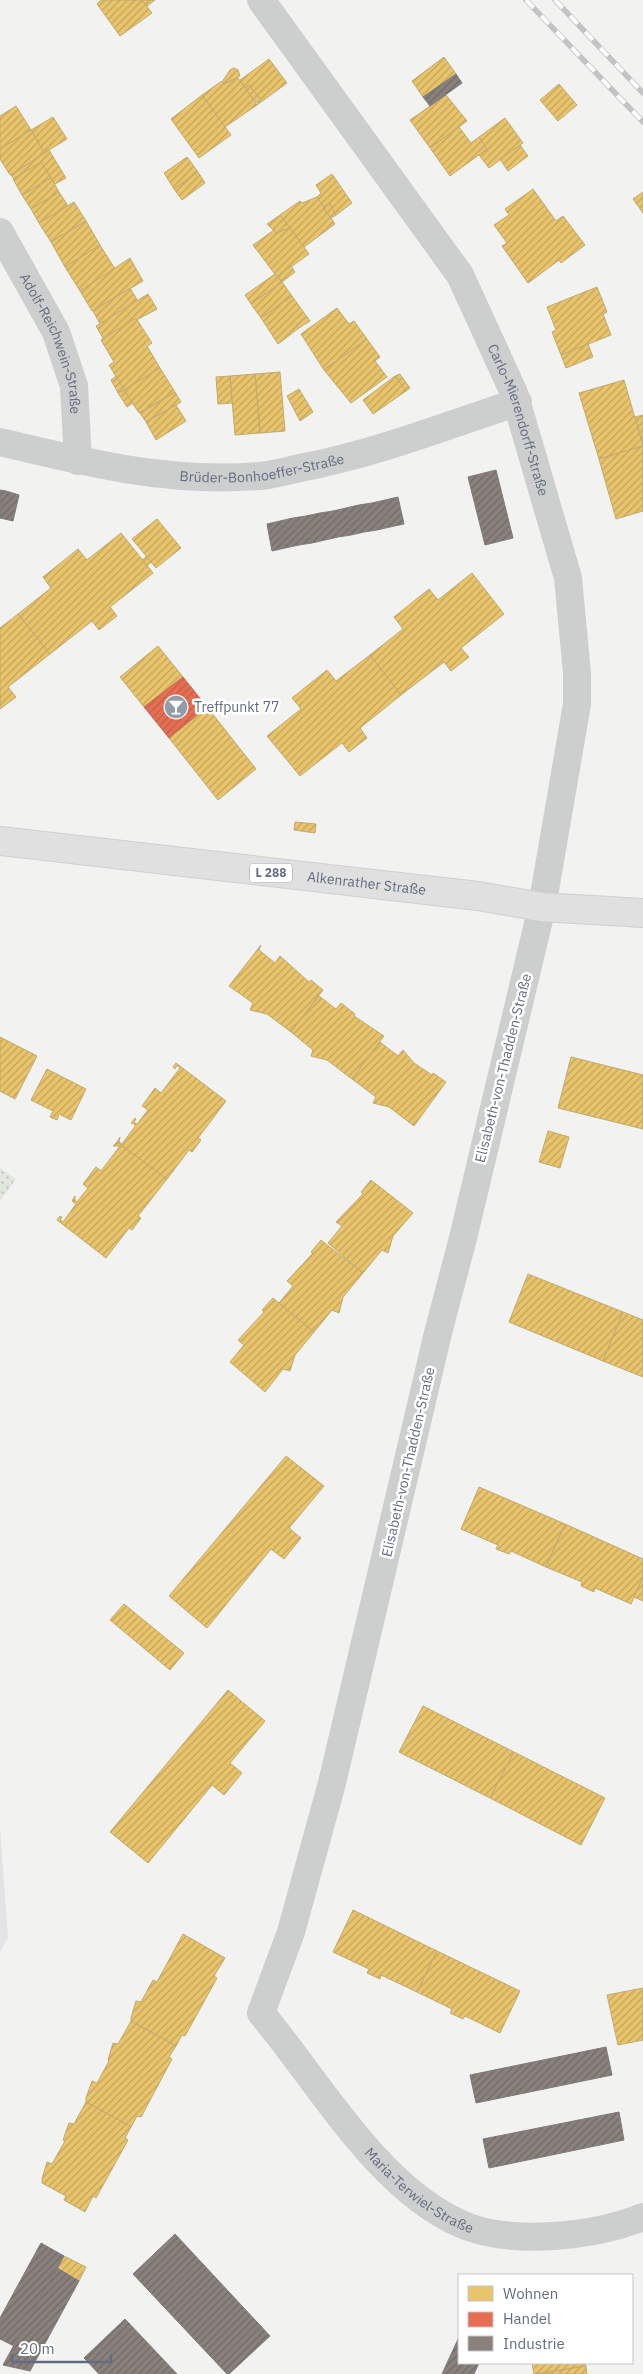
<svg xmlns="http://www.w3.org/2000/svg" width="643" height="2374" font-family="'IBM Plex Sans',sans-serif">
  <defs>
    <pattern id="grass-dots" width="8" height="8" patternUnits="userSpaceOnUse" patternTransform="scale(1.25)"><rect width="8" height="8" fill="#e1e6df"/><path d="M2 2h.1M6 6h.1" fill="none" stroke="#babfba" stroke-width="1.8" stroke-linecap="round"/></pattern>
    <pattern id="homes-hatch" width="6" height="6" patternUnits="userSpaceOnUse" patternTransform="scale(1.25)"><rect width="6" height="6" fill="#e9c46a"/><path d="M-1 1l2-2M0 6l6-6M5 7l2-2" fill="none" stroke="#c0a35d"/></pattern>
    <pattern id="shops-hatch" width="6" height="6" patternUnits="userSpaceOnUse" patternTransform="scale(1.25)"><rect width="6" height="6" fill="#e76f51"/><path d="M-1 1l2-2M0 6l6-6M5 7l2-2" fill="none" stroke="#bf5f49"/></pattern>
    <pattern id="industry-hatch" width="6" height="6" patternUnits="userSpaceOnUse" patternTransform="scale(1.25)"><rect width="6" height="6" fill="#8a817c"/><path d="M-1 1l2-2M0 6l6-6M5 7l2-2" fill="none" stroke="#6f6967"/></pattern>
  </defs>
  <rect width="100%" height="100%" fill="#f2f3f1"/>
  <path fill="#e2e3e4" d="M0,1827l8,111 -8,14z"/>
  <path fill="url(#grass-dots)" d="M0,1168l16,11 -16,22z"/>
  <g fill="url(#homes-hatch)" stroke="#c1aa71">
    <path d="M101,0h41l10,13 -32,23 -23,-32z"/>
    <path d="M142,0h13l-8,6z"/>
    <path d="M444,57l12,17 -33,23 -11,-16z"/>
    <path d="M269,59l18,24 -30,22 4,-5 -12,-15 -4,3 -5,-8z"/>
    <path d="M234,68l4,2 2,6 -16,8 -2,-2 8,-12z"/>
    <path d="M238,78l19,27 -32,22 -23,-32 20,-14 2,3z"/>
    <path d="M559,84l18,21 -19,16 -18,-21z"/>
    <path d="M249,85l12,15 -4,3 -12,-15z"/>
    <path d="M202,95l29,40 -32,23 -28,-39z"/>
    <path d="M446,95l21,26 -37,27 -20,-28z"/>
    <path d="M16,106l15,24 -31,19v-33z"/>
    <path d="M53,117l14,22 -23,14 -13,-23z"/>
    <path d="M505,118l18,25 -34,25 -10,-13 8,-6 -8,-12z"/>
    <path d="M459,127l12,16 8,-6 8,12 -37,27 -20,-28z"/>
    <path d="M31,130l14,24 -35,21 -10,-16v-10z"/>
    <path d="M520,145l8,11 -20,15 -8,-12z"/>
    <path d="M49,150l17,28 -11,6 -14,-22 -27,17 -3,-4z"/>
    <path d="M187,157l11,15 -24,17 -10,-16z"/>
    <path d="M41,162l10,16 -29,17 -9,-16z"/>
    <path d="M198,172l7,11 -23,17 -8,-11z"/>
    <path d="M332,174l20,29 -16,12 -7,-12 -6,4 -6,-10 4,-4 -5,-8z"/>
    <path d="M51,178l8,14 -28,17 -9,-14z"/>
    <path d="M533,189l23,32 7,-5 22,29 -24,18 -2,-3 -31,23 -26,-37 5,-3 -13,-18 15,-10 -4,-6z"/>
    <path d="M59,192l9,14 -29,17 -8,-14z"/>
    <path d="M643,192v21l-10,-14z"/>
    <path d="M317,197l18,27 -31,23 -24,-32 20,-14 2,2z"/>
    <path d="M74,202l12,19 -35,21 -12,-19z"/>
    <path d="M329,203l7,12 -5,3 -8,-11z"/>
    <path d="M280,215l10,13 -14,5 -9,-9z"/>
    <path d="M86,221l14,24 -35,22 -14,-25z"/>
    <path d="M290,228l19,26 -32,23 -24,-32 21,-15 2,3z"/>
    <path d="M100,245l15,24 -35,22 -15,-24z"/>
    <path d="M130,258l13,23 -51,30 -12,-20z"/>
    <path d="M291,266l4,6 -13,10 -4,-6z"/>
    <path d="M275,274l7,8 -31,22 -6,-9z"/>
    <path d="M282,282l10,14 -31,22 -10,-14z"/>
    <path d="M597,287l10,25 -4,2 8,21 -50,20 -9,-23 4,-2 -9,-23z"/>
    <path d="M130,288l8,13 -38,23 -7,-13z"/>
    <path d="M148,294l9,15 -54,29 -7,-12z"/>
    <path d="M292,296l15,21 -11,8 3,3 -21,16 -17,-26z"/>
    <path d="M337,308l12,16 5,-3 13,18 -43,31 -23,-36z"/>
    <path d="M307,317l3,4 -11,7 -3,-3z"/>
    <path d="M136,318l16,25 -5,3 13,22 -36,22 -15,-25 5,-3 -13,-22z"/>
    <path d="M367,339l13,18 -5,4 12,16 -36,26 -27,-33z"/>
    <path d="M588,344l5,13 -27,11 -5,-13z"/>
    <path d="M160,368l15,24 -36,21 -15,-23z"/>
    <path d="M280,372l5,59 -25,2 -5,-59z"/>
    <path d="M255,374l5,59 -25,2 -5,-59z"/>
    <path d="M400,374l10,14 -4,3 -11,-15z"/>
    <path d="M116,376l8,14 -6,3 -7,-13z"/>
    <path d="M230,376l2,27 -14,1 -2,-27z"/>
    <path d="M395,376l11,15 -33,23 -10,-14z"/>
    <path d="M624,380l19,66 -44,13 -20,-66z"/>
    <path d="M299,389l14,23 -13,9 -13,-25z"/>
    <path d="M124,390l9,13 -6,4 -9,-14z"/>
    <path d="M175,392l6,10 -35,20 -6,-9z"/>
    <path d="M176,405l10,16 -30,19 -10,-18z"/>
    <path d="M643,415v29l-8,-27z"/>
    <path d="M643,446v65l-27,8 -17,-60z"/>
    <path d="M157,519l24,29 -25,20 -24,-29z"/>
    <path d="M121,533l32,40 -43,34 7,9 -18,14 -7,-9 -42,33 -32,-40 33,-26 -8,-11 35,-28 9,11z"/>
    <path d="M146,557l5,5 -4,4 -5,-6z"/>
    <path d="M472,573l32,41 -43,34 8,9 -18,14 -7,-9 -43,33 -31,-40 33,-26 -9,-12 35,-28 9,11z"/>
    <path d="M18,614l32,40 -42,33 8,10 -16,12v-81z"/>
    <path d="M158,646l25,31 -39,30 -24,-30z"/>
    <path d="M370,655l31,40 -41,33 7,10 -18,14 -7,-9 -42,33 -33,-40 34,-27 -9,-11 35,-28 9,11z"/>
    <path d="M207,707l49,62 -38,31 -49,-62z"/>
    <path d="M295,822l21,2 -1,9 -21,-3z"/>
    <path d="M261,945l-2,5 16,13 5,-7 29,26 2,-2 12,10 -32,42 -24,-18 -17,-4 3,-7 -24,-17z"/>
    <path d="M319,996l17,13 5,-6 14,11 -1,2 30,20 -32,43 -25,-19 -16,-4 2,-6 -22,-18z"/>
    <path d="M0,1037l37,19 -22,43 -15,-8z"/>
    <path d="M380,1042l18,14 5,-6 11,13 18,12 1,-2 13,9 -32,44 -25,-19 -16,-4 3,-6 -24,-18z"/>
    <path d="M571,1057l72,18v54l-85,-21z"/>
    <path d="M176,1063l50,38 -28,37 3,2 -9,12 -3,-2 -22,29 -50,-37 3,-5 -1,5 3,2 14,-19 -5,-2 4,-5 1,1 -2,3 3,2 11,-14 -6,-4 13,-18 6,5 19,-25 -3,-3 -2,4 -2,-2z"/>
    <path d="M47,1069l39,20 -15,31 -12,-6 -2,6 -7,-3 3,-6 -22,-11z"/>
    <path d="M548,1131l21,6 -9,31 -21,-6z"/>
    <path d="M117,1142l50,37 -29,37 3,2 -9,12 -3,-2 -23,30 -49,-38 3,-4 2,1 -2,3 3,2 13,-18 -4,-3 3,-5v4l2,2 11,-14 -5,-4 13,-17 5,4 19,-25h-7z"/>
    <path d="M371,1180l42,33 -20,23 -5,17 -6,-3 -19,23 -35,-30 14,-17 -6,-4 27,-28 -2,-2z"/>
    <path d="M321,1240l42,33 -20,24 -4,16 -7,-3 -18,22 -35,-29 14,-17 -6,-5 26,-28 -2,-1z"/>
    <path d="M528,1274l95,38 -20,49 -94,-39z"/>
    <path d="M273,1298l41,34 -19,23 -5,16 -7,-2 -18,23 -35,-30 14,-17 -6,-5 26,-28 -2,-2z"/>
    <path d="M623,1312l20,8v57l-40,-16z"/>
    <path d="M286,1456l38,30 -35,42 12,10 -17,21 -13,-10 -64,79 -38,-32z"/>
    <path d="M479,1487l86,37 -19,43 -35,-16 -2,3 -13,-5 2,-4 -37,-16z"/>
    <path d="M565,1524l78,35v18l-12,27 -36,-16 -1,4 -13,-6 1,-4 -36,-15z"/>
    <path d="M643,1577v24l-9,-4z"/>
    <path d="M124,1604l60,49 -14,17 -60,-50z"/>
    <path d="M228,1690l37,31 -35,42 12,10 -18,22 -12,-10 -64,78 -38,-31z"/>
    <path d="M423,1706l91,46 -24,46 -91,-46z"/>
    <path d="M514,1752l91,46 -24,47 -91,-47z"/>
    <path d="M353,1910l84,41 -20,41 -36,-17 -1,4 -13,-6 2,-4 -36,-17z"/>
    <path d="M183,1934l42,24 -11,18 3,2 -32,58 -3,-1 -6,11 -45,-25v-3l5,-17 5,1 12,-22 4,2z"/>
    <path d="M437,1951l83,40 -20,42 -35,-17 -2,3 -13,-6 2,-4 -35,-17z"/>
    <path d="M643,1988v52l-25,5 -11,-50z"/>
    <path d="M131,2021l45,25 -7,11 3,2 -31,58 -4,-1 -6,11 -45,-25v-4l6,-17 5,2 12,-22 -1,-1 5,-17 5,1z"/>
    <path d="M86,2102l45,25 -6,11 3,2 -32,58 -3,-2 -8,16 -21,-12 2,-4 -24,-13v-4l5,-17 5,2 13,-23 -2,-1 6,-17 5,1z"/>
    <path d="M64,2256l22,11 -7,14 -22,-13z"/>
    <path d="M532,2363h53l1,3 -52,8z"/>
    <path d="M586,2366l1,8h-49z"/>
  </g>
  <path fill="url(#shops-hatch)" stroke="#bf6e60" d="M183,677l24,30 -38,31 -25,-31z"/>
  <g fill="url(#industry-hatch)" stroke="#7e7b7e">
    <path d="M456,74l6,9 -32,23 -7,-9z"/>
    <path d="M496,470l17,68 -28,7 -17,-68z"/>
    <path d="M0,490l6,1 -6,27z"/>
    <path d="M6,491l13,4 -6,26 -13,-3z"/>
    <path d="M398,497l6,27 -14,3 -5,-27z"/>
    <path d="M385,500l5,27 -13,3 -5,-27z"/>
    <path d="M372,503l5,27 -13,2 -5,-27z"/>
    <path d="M359,505l5,27 -13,3 -5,-27z"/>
    <path d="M346,508l5,27 -13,2 -5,-26z"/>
    <path d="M333,511l5,26 -13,3 -5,-27z"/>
    <path d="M320,513l5,27 -13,3 -6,-27z"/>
    <path d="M306,516l6,27 -13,2 -6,-27z"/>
    <path d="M293,518l6,27 -14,3 -5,-27z"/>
    <path d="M280,521l5,27 -13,3 -5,-27z"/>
    <path d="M606,2047l6,28 -136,28 -6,-28z"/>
    <path d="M619,2112l5,28 -135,28 -6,-29z"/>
    <path d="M175,2234l95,102 -41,38h-2l-94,-100z"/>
    <path d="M41,2243l23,13 -50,90 -14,-7v-21z"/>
    <path d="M57,2268l22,13 -49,90 -27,-6z"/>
    <path d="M125,2319l52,55h-78l-15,-16z"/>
    <path d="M459,2337v26h20l-5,11h-32z"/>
  </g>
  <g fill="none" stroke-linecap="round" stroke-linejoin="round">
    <g stroke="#cecfcf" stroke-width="30">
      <g id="major">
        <path id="s4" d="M0,841l478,55 64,11 101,6"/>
      </g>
    </g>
    <g stroke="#cdcece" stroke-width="28">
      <path id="s1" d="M261,0l199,275 54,118 54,185 9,95v31l-35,203 -79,331 -25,95 -106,450 -41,149 -30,81c58,69 116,174 200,211 29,13 62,14 93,12 31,-2 61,-8 89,-19"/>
      <path id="s2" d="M0,232l56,100 18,54 4,75"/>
      <path id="s3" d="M0,442c87,21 168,41 259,34 13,-1 27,-5 41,-8 74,-14 146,-42 218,-66"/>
    </g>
    <use href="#major" stroke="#e0e0e1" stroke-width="28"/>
    <g stroke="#c2c3c4" stroke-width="5.5">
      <g id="rail">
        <path d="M526,0l117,122"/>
        <path d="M555,0l88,93"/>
      </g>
    </g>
    <use href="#rail" stroke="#fff" stroke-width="4" stroke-dasharray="11" stroke-linecap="butt"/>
  </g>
  <defs>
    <g id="bar-disc" transform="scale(1.25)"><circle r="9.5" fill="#959ca9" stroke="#fff"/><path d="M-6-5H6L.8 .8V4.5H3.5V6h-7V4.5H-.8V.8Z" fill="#fff"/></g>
  </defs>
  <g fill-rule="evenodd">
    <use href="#bar-disc" x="176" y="707"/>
  </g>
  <g text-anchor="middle" stroke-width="5" stroke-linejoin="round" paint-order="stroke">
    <rect fill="#fff" stroke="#9299a8" stroke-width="1" x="250" y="863.5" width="42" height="19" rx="4"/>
    <g font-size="12" font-weight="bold" fill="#636d82">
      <text x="271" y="877">L 288</text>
    </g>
    <g font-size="14" fill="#636d82" stroke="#fff">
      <text dy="5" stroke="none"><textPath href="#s2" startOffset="124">Adolf-Reichwein-Straße</textPath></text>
      <text dy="5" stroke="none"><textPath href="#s1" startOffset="496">Carlo-Mierendorff-Straße</textPath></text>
      <text dy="5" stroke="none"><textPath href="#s3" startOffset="266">Brüder-Bonhoeffer-Straße</textPath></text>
      <text dy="5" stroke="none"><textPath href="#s4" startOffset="369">Alkenrather Straße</textPath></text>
      <text transform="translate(503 1068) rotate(-76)" y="5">Elisabeth-von-Thadden-Straße</text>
      <text transform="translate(408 1462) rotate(-77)" y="5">Elisabeth-von-Thadden-Straße</text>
      <text dy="5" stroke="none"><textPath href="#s1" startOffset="2376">Maria-Terwiel-Straße</textPath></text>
    </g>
    <g font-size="14" fill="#636d82" stroke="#fff" text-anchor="start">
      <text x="194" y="712">Treffpunkt 77</text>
    </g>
  </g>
  <rect x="458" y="2274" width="175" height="90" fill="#ffffff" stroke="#c1c5cd"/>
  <rect x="468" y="2286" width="25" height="15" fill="#e9c46a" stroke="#c1c5cd"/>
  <text x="503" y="2299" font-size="15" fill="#636d82">Wohnen</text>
  <rect x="468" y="2312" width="25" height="15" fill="#e76f51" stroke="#c1c5cd"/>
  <text x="503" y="2324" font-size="15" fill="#636d82">Handel</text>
  <rect x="468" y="2336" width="25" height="15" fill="#8a817c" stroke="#c1c5cd"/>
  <text x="503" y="2349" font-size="15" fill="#636d82">Industrie</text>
  <path d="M12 2354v8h99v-8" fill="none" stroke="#636d82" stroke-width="2.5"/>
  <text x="20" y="2354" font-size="15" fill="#636d82" stroke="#ffffff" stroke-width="4" paint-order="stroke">20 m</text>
</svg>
